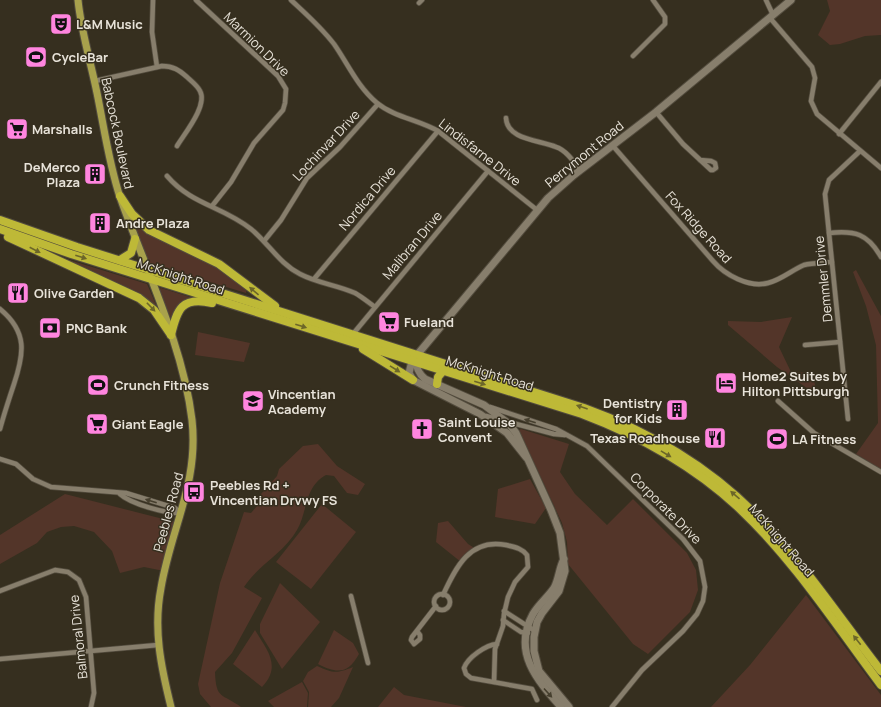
<svg xmlns="http://www.w3.org/2000/svg" width="881" height="707" font-family="Manrope,sans-serif">
  <rect width="100%" height="100%" fill="#362f1f"/>
  <g fill="#533529">
    <path d="M827,0h54v35l-16,1 -25,8 -10,1 -12,-10 12,-24z"/>
    <path d="M132,220l87,48 28,21 -1,4 -95,-29 -3,-3z"/>
    <path d="M50,254l97,30 13,30 -17,-18 -12,-6z"/>
    <path d="M856,270l25,46v153l-25,-15 22,-31 -2,-78 -10,-39 -13,-34z"/>
    <path d="M161,288l29,9 1,2 -13,7 -7,13 -12,-30z"/>
    <path d="M792,317l-13,30 12,25 21,1 6,23 -41,-29 -49,-42v-4l33,1z"/>
    <path d="M198,332l52,11 -6,19 -49,-7z"/>
    <path d="M521,429l48,15 -9,28 15,22 32,31 26,-26 54,54 9,17 2,20 -8,22 -42,42 -15,-10 -65,-80 -1,-22 -5,-19 -43,-93z"/>
    <path d="M318,444l19,22 28,18 -7,11 -11,-2 -13,-17 -8,-1c-22,12 -18,36 -29,55 -13,23 -39,35 -53,57l18,11 -30,55 -17,19c1,28 7,21 26,35h-30l-11,-13 -2,-10 22,-101 24,-71 7,1 6,-7 4,-12 16,-18 2,-7 24,-23z"/>
    <path d="M530,479l16,29 -11,16 -40,-7 3,-28z"/>
    <path d="M65,494l114,29 -15,48 -20,-4 -24,6 -8,-22 -18,-19 -20,-6 -13,1 -14,5 -10,11 -37,21v-29z"/>
    <path d="M322,504l34,28 -45,57 -35,-27z"/>
    <path d="M448,521l20,23 8,5 -15,13 -25,-20 2,-19z"/>
    <path d="M280,583l40,39 -38,47 -22,-36v-9z"/>
    <path d="M806,595l75,100v12h-170l39,-42z"/>
    <path d="M255,630c12,20 27,36 7,57l-29,-23z"/>
    <path d="M334,630l19,13 6,11c-11,20 -22,20 -41,10z"/>
    <path d="M317,666c16,7 19,8 36,1l-14,31 -8,9h-23l1,-15 -6,-11 5,-9z"/>
    <path d="M302,682l6,11 -1,14h-33l-6,-6z"/>
    <path d="M394,687l10,8 62,12h-88z"/>
  </g>
  <g fill="none" stroke-linecap="round" stroke-linejoin="round">
    <g stroke="#534c3e" stroke-width="6">
      <g id="street">
        <path d="M153,0l-1,32 5,35"/>
        <path d="M196,0l82,76 8,13 -1,14 -2,7 -29,33 -23,39 -19,24"/>
        <path d="M291,0c15,14 30,27 43,44 14,20 23,42 43,59 17,14 42,17 61,28l99,79"/>
        <path d="M766,0l7,15"/>
        <path d="M419,3l3,-3"/>
        <path d="M770,18l42,49 3,11 -4,23 6,13 64,54"/>
        <path d="M633,56l32,-32v-7l-12,-17"/>
        <path d="M95,81l67,-15c11,0 17,4 25,11 4,4 10,8 13,14 8,14 -15,42 -23,55"/>
        <path d="M656,112l27,32 28,26h2l3,-2 -1,-5 -4,-2 -11,-1"/>
        <path d="M506,118c1,22 34,22 50,29 10,3 18,15 24,23"/>
        <path d="M839,134l42,-52"/>
        <path d="M613,146l100,115c12,14 36,27 55,22 13,-3 24,-13 36,-18 9,-2 19,-2 28,-3"/>
        <path d="M167,176c25,29 55,30 84,53 17,14 29,35 49,45 17,9 37,11 55,19 7,4 13,9 20,14"/>
        <path d="M829,233c26,-3 39,1 52,24"/>
        <path d="M264,241l17,-21 26,-42 33,-31 38,-43"/>
        <path d="M314,279l124,-148"/>
        <path d="M0,309c28,23 24,45 14,75 -5,15 -10,30 -14,45"/>
        <path d="M353,334l135,-163"/>
        <path d="M805,345l35,-3"/>
        <path d="M778,401l36,32 67,39"/>
        <path d="M490,407l66,22 31,17 96,93 17,22 5,26 -2,14 -6,13 -14,17 -41,39 -30,37"/>
        <path d="M486,416l68,18 11,1"/>
        <path d="M848,419l-23,-225 4,-14 31,-29"/>
        <path d="M0,459l16,5 17,15 18,8 75,6 49,15 6,5"/>
        <path d="M120,494c11,10 47,20 61,19"/>
        <path d="M0,591l55,-21 13,2 11,8 7,17 8,96 -3,14"/>
        <circle cx="442" cy="602" r="8"/>
        <path d="M443,595c13,-28 27,-57 63,-50 8,2 16,3 21,10l1,12 -13,15 -7,15 -4,17 -1,12 -8,23 -1,33"/>
        <path d="M351,596l17,67"/>
        <path d="M504,611l31,20"/>
        <path d="M503,620l18,12 7,1"/>
        <path d="M417,631l3,4v4l-6,5 -3,-4 1,-3 24,-31"/>
        <path d="M497,644c-11,1 -29,13 -33,24l2,6 5,4 61,11 5,11"/>
        <path d="M0,659l158,-14"/>
      </g>
    </g>
    <g stroke="#534c3e" stroke-width="9">
      <g id="secondary">
        <path d="M417,358c-2,8 2,16 8,21l59,26 25,19 7,9 35,77 9,23 5,38 -6,20 -17,22 -5,9 -3,15v14l5,20 30,36"/>
        <path d="M526,457l-19,-24 -27,-19 -67,-34 -4,-7 3,-12 136,-163 26,-23 82,-63 135,-112"/>
        <path d="M561,707c-24,-27 -49,-55 -28,-93 5,-9 15,-17 21,-26 5,-9 5,-20 10,-29"/>
      </g>
    </g>
    <g stroke="#534c3e" stroke-width="9">
      <path id="primary" d="M78,0c3,31 13,63 19,93 7,34 12,71 23,104 25,71 63,148 72,223 7,63 -21,108 -31,168 -8,41 0,79 10,119"/>
    </g>
    <g stroke="#534c3e" stroke-width="10">
      <g id="highway">
        <path d="M120,196l12,18 17,16 70,34 56,42"/>
        <path d="M0,220l77,27 507,161c72,26 137,66 188,124 40,43 73,93 109,139"/>
        <path d="M0,229l71,25 511,160c58,22 112,52 157,94 55,52 97,117 142,177"/>
        <path d="M8,237l131,61 15,12 17,25"/>
        <path d="M120,260l11,-7 4,-14"/>
        <path d="M171,335c6,-26 11,-39 41,-32"/>
        <path d="M363,349l50,31"/>
        <path d="M437,384l1,-7 5,-6"/>
      </g>
    </g>
    <use href="#street" stroke="#877e6c" stroke-width="4.5"/>
    <use href="#secondary" stroke="#877e6c" stroke-width="7"/>
    <use href="#primary" stroke="#a8a14c" stroke-width="7"/>
    <use href="#highway" stroke="#beb937" stroke-width="8"/>
  </g>
  <defs><path id="oneway-solid" d="M-6-.8H1V-3.2L6.5 0L1 3.2V.8H-6Z"/></defs>
  <g fill="#6c6629">
    <use href="#oneway-solid" transform="translate(35 250) rotate(27)"/>
    <use href="#oneway-solid" transform="translate(81 257) rotate(18)"/>
    <use href="#oneway-solid" transform="translate(254 291) rotate(-140)"/>
    <use href="#oneway-solid" transform="translate(151 307) rotate(46)"/>
    <use href="#oneway-solid" transform="translate(301 326) rotate(18)"/>
    <use href="#oneway-solid" transform="translate(395 369) rotate(32)"/>
    <use href="#oneway-solid" transform="translate(480 383) rotate(17)"/>
    <use href="#oneway-solid" transform="translate(582 407) rotate(-161)"/>
    <use href="#oneway-solid" transform="translate(666 454) rotate(31)"/>
    <use href="#oneway-solid" transform="translate(735 495) rotate(-139)"/>
    <use href="#oneway-solid" transform="translate(857 640) rotate(-128)"/>
  </g>
  <g fill="#463f2e">
    <use href="#oneway-solid" transform="translate(530 421) rotate(-162)"/>
    <use href="#oneway-solid" transform="translate(151 501) rotate(-162)"/>
    <use href="#oneway-solid" transform="translate(548 693) rotate(48)"/>
  </g>
  <defs>
    <g id="theatre-square" transform="scale(1.15)"><rect x="-9" y="-9" width="18" height="18" rx="4" fill="#ff85df" stroke="#362f1f"/><path d="M-5-5.5Q0-4 5-5.5V0Q5 5 0 6Q-5 5-5 0ZM-3.3-2.5H-1v1.5H-3.3ZM1-2.5H3.3v1.5H1ZM-2.8 1Q0 5.5 2.8 1Z" fill="#111"/></g>
    <g id="stadium-square" transform="scale(1.15)"><rect x="-9" y="-9" width="18" height="18" rx="4" fill="#ff85df" stroke="#362f1f"/><path d="M0-5a6.5 5 0 1 0 0 10a6.5 5 0 1 0 0-10ZM-3.5-1.8h7v3.6h-7Z" fill="#111"/></g>
    <g id="supermarket-square" transform="scale(1.15)"><rect x="-9" y="-9" width="18" height="18" rx="4" fill="#ff85df" stroke="#362f1f"/><path d="M-6-5.5h2.5l.6 2H6L4.5 2H-2.5L-4.4-4H-6ZM-1.5 3.2a1.3 1.3 0 1 0 .1 0ZM3 3.2a1.3 1.3 0 1 0 .1 0Z" fill="#111"/></g>
    <g id="building-square" transform="scale(1.15)"><rect x="-9" y="-9" width="18" height="18" rx="4" fill="#ff85df" stroke="#362f1f"/><path d="M-4-6H4V6H1V3H-1V6H-4ZM-2.5-4.3h1.7v1.8h-1.7ZM.8-4.3h1.7v1.8H.8ZM-2.5-1h1.7V.8h-1.7ZM.8-1h1.7V.8H.8Z" fill="#111"/></g>
    <g id="restaurant-square" transform="scale(1.15)"><rect x="-9" y="-9" width="18" height="18" rx="4" fill="#ff85df" stroke="#362f1f"/><path d="M-5-6h1v4h1v-4h1v4h1v-4h1v5L-1.5 .5V6h-2V.5L-5-1ZM5-6V6H3V1.5H1.5Q1.5-4 5-6Z" fill="#111"/></g>
    <g id="bank-square" transform="scale(1.15)"><rect x="-9" y="-9" width="18" height="18" rx="4" fill="#ff85df" stroke="#362f1f"/><path d="M-6-4H6V4H-6ZM0-2.3a2.3 2.3 0 1 0 0 4.6a2.3 2.3 0 1 0 0-4.6Z" fill="#111"/></g>
    <g id="hotel-square" transform="scale(1.15)"><rect x="-9" y="-9" width="18" height="18" rx="4" fill="#ff85df" stroke="#362f1f"/><path d="M-6-4.5h1.5V1H6V5H4.5V3h-9V5H-6ZM-4 0a1.8 1.8 0 1 1 3.6 0ZM.5 0V-2.5h3Q6-2.5 6 0Z" fill="#111"/></g>
    <g id="school-square" transform="scale(1.15)"><rect x="-9" y="-9" width="18" height="18" rx="4" fill="#ff85df" stroke="#362f1f"/><path d="M0-5L7-2L0 1L-7-2ZM-4 1L0 2.5L4 1V4Q0 6-4 4Z" fill="#111"/></g>
    <g id="church-square" transform="scale(1.15)"><rect x="-9" y="-9" width="18" height="18" rx="4" fill="#ff85df" stroke="#362f1f"/><path d="M-1.2-6h2.4v3.5h3.3v2.4h-3.3V6h-2.4V-.1h-3.3v-2.4h3.3Z" fill="#111"/></g>
    <g id="bus-square" transform="scale(1.15)"><rect x="-9" y="-9" width="18" height="18" rx="4" fill="#ff85df" stroke="#362f1f"/><path d="M-5-6H5V4H4V6H2V4H-2V6H-4V4H-5ZM-3.5-4V0h7V-4ZM-3.5 1.2v1.5H-2V1.2ZM2 1.2v1.5H3.5V1.2Z" fill="#111"/></g>
  </defs>
  <g fill-rule="evenodd">
    <use href="#theatre-square" x="61" y="24"/>
    <use href="#stadium-square" x="36" y="57"/>
    <use href="#supermarket-square" x="17" y="129"/>
    <use href="#building-square" x="95" y="174"/>
    <use href="#building-square" x="100" y="223"/>
    <use href="#restaurant-square" x="18" y="293"/>
    <use href="#supermarket-square" x="389" y="322"/>
    <use href="#bank-square" x="50" y="328"/>
    <use href="#hotel-square" x="726" y="383"/>
    <use href="#stadium-square" x="98" y="385"/>
    <use href="#school-square" x="253" y="401"/>
    <use href="#building-square" x="677" y="410"/>
    <use href="#supermarket-square" x="97" y="424"/>
    <use href="#church-square" x="422" y="429"/>
    <use href="#restaurant-square" x="715" y="438"/>
    <use href="#stadium-square" x="777" y="439"/>
    <use href="#bus-square" x="194" y="492"/>
  </g>
  <g text-anchor="middle" stroke-width="3" stroke-linejoin="round" paint-order="stroke">
    <g font-size="13" font-weight="bold" fill="#e8e3d9" stroke="#362f1f" text-anchor="start">
      <text x="76" y="29">L&amp;M Music</text>
      <text x="52" y="62">CycleBar</text>
      <text x="32" y="134">Marshalls</text>
      <text x="80" y="172" text-anchor="end">DeMerco<tspan x="80" dy="15">Plaza</tspan></text>
      <text x="116" y="228">Andre Plaza</text>
      <text x="34" y="298">Olive Garden</text>
      <text x="404" y="327">Fueland</text>
      <text x="66" y="333">PNC Bank</text>
      <text x="742" y="381">Home2 Suites by<tspan x="742" dy="15">Hilton Pittsburgh</tspan></text>
      <text x="114" y="390">Crunch Fitness</text>
      <text x="268" y="399">Vincentian<tspan x="268" dy="15">Academy</tspan></text>
      <text x="662" y="408" text-anchor="end">Dentistry<tspan x="662" dy="15">for Kids</tspan></text>
      <text x="438" y="427">Saint Louise<tspan x="438" dy="15">Convent</tspan></text>
      <text x="112" y="429">Giant Eagle</text>
      <text x="700" y="443" text-anchor="end">Texas Roadhouse</text>
      <text x="792" y="444">LA Fitness</text>
      <text x="210" y="490">Peebles Rd +<tspan x="210" dy="15">Vincentian Drvwy FS</tspan></text>
    </g>
    <g font-size="13" fill="#e8e3d9" stroke="#362f1f">
      <text transform="translate(257 44) rotate(44)" y="5">Marmion Drive</text>
      <text transform="translate(118 133) rotate(78)" y="5">Babcock Boulevard</text>
      <text transform="translate(326 145) rotate(-47)" y="5">Lochinvar Drive</text>
      <text transform="translate(480 152) rotate(38)" y="5">Lindisfarne Drive</text>
      <text transform="translate(584 154) rotate(-39)" y="5">Perrymont Road</text>
      <text transform="translate(367 198) rotate(-50)" y="5">Nordica Drive</text>
      <text transform="translate(699 227) rotate(48)" y="5">Fox Ridge Road</text>
      <text transform="translate(412 245) rotate(-50)" y="5">Malibran Drive</text>
      <text transform="translate(181 276) rotate(18)" y="5">McKnight Road</text>
      <text transform="translate(823 279) rotate(-96)" y="5">Demmler Drive</text>
      <text transform="translate(490 373) rotate(17)" y="5">McKnight Road</text>
      <text transform="translate(666 508) rotate(45)" y="5">Corporate Drive</text>
      <text transform="translate(168 512) rotate(-75)" y="5">Peebles Road</text>
      <text transform="translate(782 540) rotate(49)" y="5">McKnight Road</text>
      <text transform="translate(78 637) rotate(-96)" y="5">Balmoral Drive</text>
    </g>
  </g>
</svg>
